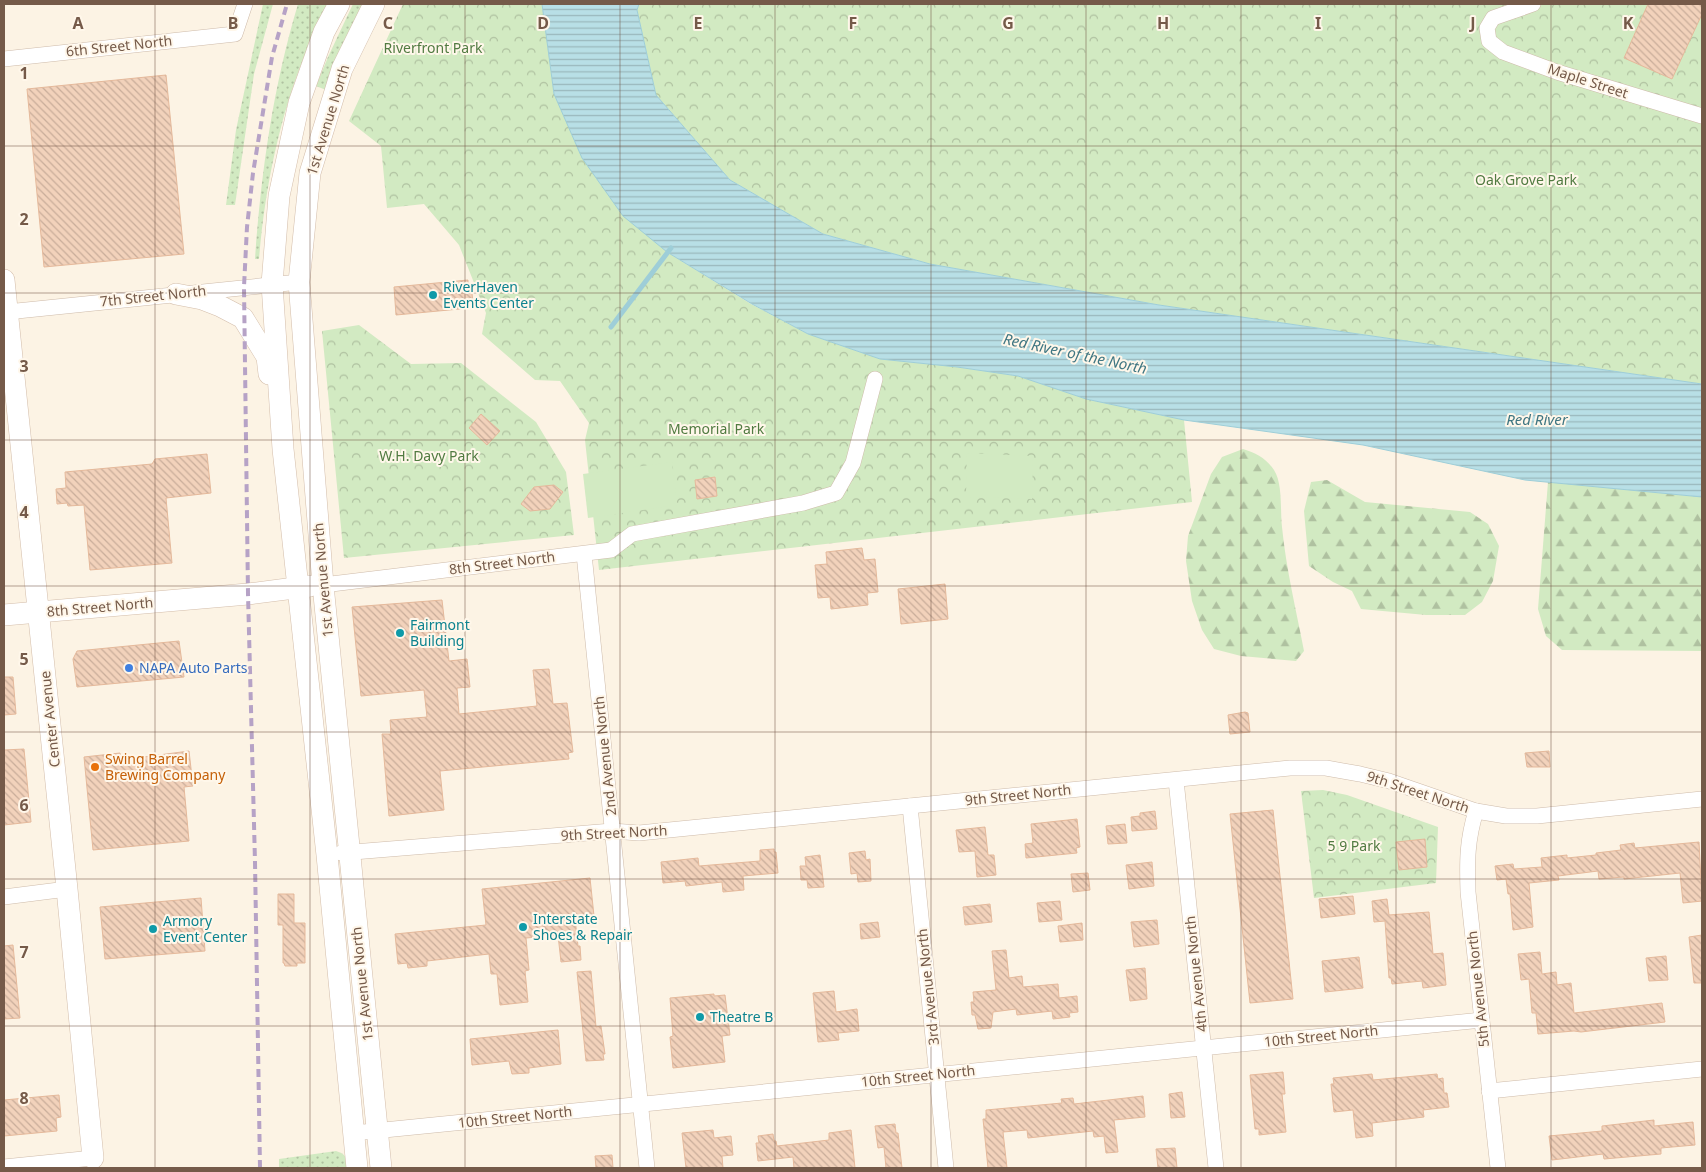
<svg xmlns="http://www.w3.org/2000/svg" width="1706" height="1172" font-family="'Noto Sans',sans-serif">
  <defs>
    <pattern id="grass-dots" width="8" height="8" patternUnits="userSpaceOnUse" patternTransform="scale(1.25)"><rect width="8" height="8" fill="#d2eac2"/><path d="M2 2h.1M6 6h.1" fill="none" stroke="#afc1a0" stroke-width="1.8" stroke-linecap="round"/></pattern>
    <pattern id="forest-firs" width="22" height="20" patternUnits="userSpaceOnUse" patternTransform="scale(1.25)"><rect width="22" height="20" fill="#d2eac2"/><path d="M5 1l3.5 6h-7zM16 11l3.5 6h-7z" fill="#afc1a0"/></pattern>
    <pattern id="park-crowns" width="20" height="18" patternUnits="userSpaceOnUse" patternTransform="scale(1.25)"><rect width="20" height="18" fill="#d2eac2"/><path d="M2 6a3 3 0 1 1 6 0M12 15a3 3 0 1 1 6 0" fill="none" stroke="#afc1a0"/></pattern>
    <pattern id="water-rules" width="6" height="5" patternUnits="userSpaceOnUse" patternTransform="scale(1.25)"><rect width="6" height="5" fill="#b8dfe6"/><path d="M0 2.5h6" fill="none" stroke="#9ab8bc"/></pattern>
    <pattern id="building-back-hatch" width="6" height="6" patternUnits="userSpaceOnUse" patternTransform="scale(1.25)"><rect width="6" height="6" fill="#f2d2bb"/><path d="M-1 5l2 2M0 0l6 6M5-1l2 2" fill="none" stroke="#c9ad9a"/></pattern>
  </defs>
  <rect width="100%" height="100%" fill="#fcf3e4"/>
  <g fill="url(#grass-dots)">
    <path d="M263,4h10l-19,70 -19,131h-9l10,-75z"/>
    <path d="M298,4h31c-8,16 -17,31 -23,48 -27,66 -41,136 -47,207h-4c6,-86 18,-172 43,-255z"/>
    <path d="M353,4h11l-38,86 -10,-4 12,-29z"/>
    <path d="M336,1151c10,3 11,7 12,17h-69v-9z"/>
  </g>
  <g fill="url(#forest-firs)">
    <path d="M1243,449c13,4 23,9 31,21 9,14 6,40 8,57 4,41 14,83 22,124l-8,10 -55,-5 -27,-7 -12,-19 -10,-29 -6,-40 2,-25 23,-62 11,-17z"/>
    <path d="M1327,480l38,22 105,10 18,12 11,22 -6,35 -11,21 -17,13h-39l-65,-6 -9,-18 -19,-9 -24,-16 -5,-55 7,-29z"/>
    <path d="M1548,482l154,15v154l-140,-1 -16,-14 -8,-27z"/>
  </g>
  <g fill="url(#park-crowns)">
    <path d="M403,4h139l12,90 113,158 84,52 57,30 72,25 77,8 61,9 68,23 98,21 8,82 -593,68 -14,-130 4,-17 -29,-42 -25,-1 -53,-46 4,-21 -27,-68 -35,-41 -37,4 -6,-62 -32,-25z"/>
    <path d="M639,4h1063v380l-543,-79 -229,-41 -107,-30 -93,-54 -74,-85 -19,-85z"/>
    <path d="M359,325l52,39 50,-1 75,59 30,50 8,63 -230,23 -22,-227z"/>
    <path d="M1323,790l24,5 91,32 -2,56 -122,15 -13,-107z"/>
  </g>
  <g fill="#d2eac2">
    <path d="M967,453l66,3 -1,43 -66,-2z"/>
    <path d="M672,462l5,43 -89,13 -5,-44z"/>
  </g>
  <path fill="url(#water-rules)" stroke="#9eced8" d="M542,4h97l-2,6 19,85 74,85 93,54 107,30 229,41 543,79v113l-177,-17 -162,-35 -179,-25 -98,-21 -68,-23 -61,-9 -77,-8 -72,-25 -56,-30 -85,-52 -44,-36 -41,-58 -28,-64z"/>
  <g fill="none" stroke-linecap="round" stroke-linejoin="round">
    <path stroke="#9eced8" stroke-width="5" d="M611,327l60,-79"/>
  </g>
  <g fill="url(#building-back-hatch)" stroke="#e5b99b">
    <path d="M1648,4h54v10l-30,65 -48,-21z"/>
    <path d="M166,75l18,179 -140,13 -17,-178z"/>
    <path d="M468,280v3l3,1 2,19 -3,1v4l-74,7 -2,-28z"/>
    <path d="M481,414l19,17 -13,14 -18,-17z"/>
    <path d="M207,454l4,39 -45,5 6,65 -82,7 -6,-65 -16,1 -1,-3 -10,1 -1,-15 10,-1 -1,-16 87,-8 3,-5z"/>
    <path d="M715,477l2,19 -20,3 -2,-19z"/>
    <path d="M554,485l9,7 -13,17 -20,2 -9,-7 13,-17z"/>
    <path d="M862,548l2,12 11,-1 3,33 -11,1 1,12 -37,4 -1,-12 -12,1 -3,-33 12,-1 -1,-12z"/>
    <path d="M945,584l3,35 -47,5 -3,-35z"/>
    <path d="M442,600l7,61 18,-2 3,28 -13,1 2,26 78,-8 -4,-36 16,-1 4,35 14,-1 6,49 -5,1 1,6 -129,12 4,39 -55,6 -7,-82h9l-1,-14 37,-3 -3,-27 -63,6 -9,-89z"/>
    <path d="M179,641l5,36 -107,10 -4,-28 4,-8z"/>
    <path d="M4,677h9l3,37 -12,1z"/>
    <path d="M1245,712l3,1 2,19 -20,2 -2,-19z"/>
    <path d="M24,749l7,73 -27,3v-75z"/>
    <path d="M189,751l4,35 -9,1 5,54 -96,9 -9,-93 36,-4 1,7z"/>
    <path d="M1549,751l1,16h-23l-2,-14z"/>
    <path d="M1273,810l20,189 -43,4 -20,-189z"/>
    <path d="M1155,811l2,18 -25,2 -1,-14 9,-1v-3z"/>
    <path d="M1077,819l3,28 -4,1 1,5 -51,5 -1,-14 8,-1 -2,-19z"/>
    <path d="M1125,824l2,19 -19,1 -2,-18z"/>
    <path d="M985,827l3,28h6l2,20 -19,2 -2,-26 -16,1 -3,-22z"/>
    <path d="M1425,839l2,28 -28,3 -3,-28z"/>
    <path d="M1699,842l3,59 -19,2 -3,-30 -56,6v-2l-25,2 -1,-8 -40,5 1,4 -30,3 4,44 -20,3 -3,-36h-2l-2,-15 -9,1 -2,-14 18,-2 1,5 28,-2 -1,-9 26,-3v3l29,-3v-2l25,-3 -1,-5 14,-2 1,5z"/>
    <path d="M774,849v3h2l2,21 -35,3 1,14 -21,2 -1,-10 -36,4 -1,-5 -22,2 -2,-21 37,-4 1,8 61,-5v-11z"/>
    <path d="M865,851l1,9 4,-1 1,22 -13,1 -1,-9 -6,1 -2,-21z"/>
    <path d="M820,855l4,32 -16,1 -1,-8h-6l-1,-14h6l-1,-9z"/>
    <path d="M1152,862l2,24 -25,3 -3,-24z"/>
    <path d="M1088,873l2,17 -17,2 -2,-18z"/>
    <path d="M590,878l4,38 -19,2 3,28h2l1,14 -20,2 -3,-27 -32,3 3,32 -4,1 3,31 -28,3 -3,-31h-6l-2,-20 -62,7v5l-19,2 -1,-5 -9,1 -3,-30 91,-9 -4,-36z"/>
    <path d="M278,894h16v29h11v40h-8v3h-12l-1,-3h-1v-38h-5z"/>
    <path d="M1353,896l2,18 -34,4 -2,-19z"/>
    <path d="M201,898l4,53 -100,8 -5,-52z"/>
    <path d="M1387,899l2,16 40,-3 4,42 10,-1 3,32 -23,3 -1,-7 -30,3 -1,-6h-2l-4,-57 -11,1 -2,-21z"/>
    <path d="M1060,901l2,19 -23,2 -2,-19z"/>
    <path d="M990,904l2,18 -27,3 -2,-18z"/>
    <path d="M1157,920l2,24 -25,3 -3,-25z"/>
    <path d="M878,922l2,15 -19,2 -1,-15z"/>
    <path d="M1082,923l1,17 -23,2 -2,-16z"/>
    <path d="M1702,935v48h-8l-5,-46z"/>
    <path d="M13,945l7,73 -16,1v-73z"/>
    <path d="M1006,950l3,28 13,-2 1,11 35,-3 1,14 18,-2 1,16 -9,1 1,4 -17,2 -1,-8 -35,4 -1,-6 -23,3 -2,16 -13,1 -3,-14h-3l-1,-13h3l-1,-10 23,-2 -4,-39z"/>
    <path d="M1540,952l2,22 14,-2 1,13 14,-2 3,30 88,-10 3,19 -84,10 -7,-1 -36,3 -2,-21h-4l-3,-34 -8,1 -3,-26z"/>
    <path d="M1666,956l2,24 -19,1 -3,-23z"/>
    <path d="M1359,957l4,31 -38,4 -3,-31z"/>
    <path d="M1145,968l2,31 -17,2 -4,-31z"/>
    <path d="M591,971l5,56 5,-1 4,28h-2l1,6 -18,1 -9,-89z"/>
    <path d="M834,991l2,21 21,-3 2,22 -21,2 1,7 -21,2 -5,-49z"/>
    <path d="M714,994v2l11,-1 5,40 -8,1 3,26 -52,6 -3,-31 3,-1 -3,-38z"/>
    <path d="M558,1030l3,34 -32,4v5l-17,1 -3,-13 -37,4 -2,-26z"/>
    <path d="M1283,1072l2,22h-3l4,38 -27,3v-6h-4l-5,-54z"/>
    <path d="M1372,1074l1,6 64,-6 1,5 5,-1 1,15h3l2,14 -26,3 1,7 -52,6 1,13 -17,2 -3,-28 -19,2 -3,-28h3l-1,-6z"/>
    <path d="M1182,1092l3,25 -14,1 -2,-24z"/>
    <path d="M59,1095l2,22 -5,1 1,13 -53,5v-36z"/>
    <path d="M1143,1096l2,21 -31,3 4,32 -12,1 -2,-17 -10,1 -1,-6 -65,7 -1,-8 -24,2 4,36h-19l-5,-49h3v-9l76,-7 -1,-4 12,-1 1,6z"/>
    <path d="M1654,1120v6l39,-4 2,23 -34,3v6l-57,5 -1,-5 -51,6 -3,-24 53,-5v-5z"/>
    <path d="M895,1124l1,9h2l4,35h-16l-2,-21 -6,1 -3,-22z"/>
    <path d="M713,1130l1,8 17,-2 2,19 -11,1 1,12h-37l-4,-35z"/>
    <path d="M851,1130l4,38h-61l-1,-11 -35,4 -2,-18h3l-1,-7 15,-2 1,7h2l1,5 52,-6v-7z"/>
    <path d="M1175,1148l2,20h-19l-2,-19z"/>
    <path d="M612,1155l1,13h-17l-1,-12z"/>
  </g>
  <g fill="none" stroke-linecap="round" stroke-linejoin="round">
    <g stroke="#cebbaa" stroke-width="16">
      <g id="street">
        <path d="M1533,4l-40,14 -6,10 2,13 14,11 54,20 145,44"/>
        <path d="M4,59l231,-25 10,-30"/>
        <path d="M7,312l292,-30"/>
        <path d="M584,554l63,614"/>
        <path d="M323,585l288,-35 21,-16 171,-31 33,-10 17,-30 22,-84"/>
        <path d="M1176,780l40,388"/>
        <path d="M910,806l36,362"/>
        <path d="M1476,811c-9,29 -9,50 -8,81l30,276"/>
        <path d="M341,853l271,-22 27,2 651,-65h36l34,6 29,7 87,30 30,5h31l165,-17"/>
        <path d="M4,897l63,-8"/>
        <path d="M1489,1091l213,-22"/>
        <path d="M354,1133l1128,-113"/>
        <path d="M4,1167l89,-9"/>
      </g>
    </g>
    <g stroke="#d3bdaa" stroke-width="22">
      <g id="secondary">
        <path d="M339,4l-15,28 -25,71 -20,93 -7,88 11,165 44,406 30,313"/>
        <path d="M374,4l-32,65 -32,104 -11,109 24,303 58,583"/>
        <path d="M4,280l63,609 26,269"/>
        <path d="M176,294l26,5 18,7 23,12 24,39 2,17"/>
        <path d="M4,615l244,-21 62,-8"/>
      </g>
    </g>
    <use href="#street" stroke="#fff" stroke-width="15"/>
    <use href="#secondary" stroke="#fff" stroke-width="21"/>
    <path stroke="#b6a2c6" stroke-width="4" stroke-dasharray="8 5" stroke-linecap="butt" d="M260,1168l-5,-306 -7,-268 -4,-307 3,-60 6,-54 19,-116 15,-53"/>
  </g>
  <path fill="none" stroke="#755a49" stroke-width="1" stroke-opacity="0.55" d="M155,4v1164M310,4v1164M465,4v1164M620,4v1164M775,4v1164M931,4v1164M1086,4v1164M1241,4v1164M1396,4v1164M1551,4v1164M4,146h1698M4,293h1698M4,440h1698M4,586h1698M4,732h1698M4,879h1698M4,1026h1698"/>
  <g fill="#0f9aa8" stroke="#fff7ea" stroke-width="2">
    <circle cx="433" cy="295" r="5"/>
    <circle cx="400" cy="633" r="5"/>
    <circle cx="523" cy="927" r="5"/>
    <circle cx="153" cy="929" r="5"/>
    <circle cx="700" cy="1017" r="5"/>
  </g>
  <circle fill="#3f7fe0" stroke="#fff7ea" stroke-width="2" cx="129" cy="668" r="5"/>
  <circle fill="#e8710a" stroke="#fff7ea" stroke-width="2" cx="95" cy="767" r="5"/>
  <g text-anchor="middle" stroke-width="4" stroke-linejoin="round" paint-order="stroke">
    <g font-size="14" fill="#755a49" stroke="#fff7ea">
      <text transform="translate(119 46) rotate(-6)" y="5">6th Street North</text>
      <text transform="translate(1588 81) rotate(18)" y="5">Maple Street</text>
      <text transform="translate(328 120) rotate(-73)" y="5">1st Avenue North</text>
      <text transform="translate(153 296) rotate(-6)" y="5">7th Street North</text>
      <text transform="translate(502 563) rotate(-7)" y="5">8th Street North</text>
      <text transform="translate(323 580) rotate(-95)" y="5">1st Avenue North</text>
      <text transform="translate(100 607) rotate(-5)" y="5">8th Street North</text>
      <text transform="translate(50 719) rotate(-96)" y="5">Center Avenue</text>
      <text transform="translate(605 756) rotate(-96)" y="5">2nd Avenue North</text>
      <text transform="translate(1418 792) rotate(18)" y="5">9th Street North</text>
      <text transform="translate(1018 795) rotate(-6)" y="5">9th Street North</text>
      <text transform="translate(614 833) rotate(-3)" y="5">9th Street North</text>
      <text transform="translate(1196 974) rotate(-96)" y="5">4th Avenue North</text>
      <text transform="translate(362 984) rotate(-96)" y="5">1st Avenue North</text>
      <text transform="translate(928 987) rotate(-96)" y="5">3rd Avenue North</text>
      <text transform="translate(1478 989) rotate(-96)" y="5">5th Avenue North</text>
      <text transform="translate(1321 1036) rotate(-6)" y="5">10th Street North</text>
      <text transform="translate(918 1076) rotate(-6)" y="5">10th Street North</text>
      <text transform="translate(515 1117) rotate(-6)" y="5">10th Street North</text>
    </g>
    <g font-size="14" fill="#517b41" stroke="#fff7ea">
      <text x="433" y="53">Riverfront Park</text>
      <text x="1526" y="185">Oak Grove Park</text>
      <text x="716" y="434">Memorial Park</text>
      <text x="429" y="461">W.H. Davy Park</text>
      <text x="1354" y="851">5 9 Park</text>
    </g>
    <g font-size="14" fill="#0d838f" stroke="#fff7ea" text-anchor="start">
      <text x="443" y="292">RiverHaven<tspan x="443" dy="16">Events Center</tspan></text>
      <text x="410" y="630">Fairmont<tspan x="410" dy="16">Building</tspan></text>
      <text x="533" y="924">Interstate<tspan x="533" dy="16">Shoes &amp; Repair</tspan></text>
      <text x="163" y="926">Armory<tspan x="163" dy="16">Event Center</tspan></text>
      <text x="710" y="1022">Theatre B</text>
    </g>
    <g font-size="14" fill="#366cbe" stroke="#fff7ea" text-anchor="start">
      <text x="139" y="673">NAPA Auto Parts</text>
    </g>
    <g font-size="14" fill="#c56008" stroke="#fff7ea" text-anchor="start">
      <text x="105" y="764">Swing Barrel<tspan x="105" dy="16">Brewing Company</tspan></text>
    </g>
    <g font-size="15" font-style="italic" fill="#3f7682" stroke="#fff7ea">
      <text transform="translate(1075 354) rotate(12)" y="5">Red River of the North</text>
      <text x="1537" y="425">Red River</text>
    </g>
  </g>
  <g font-size="16" text-anchor="middle" font-weight="bold" fill="#755a49" stroke="#fff7ea" stroke-width="4" stroke-linejoin="round" paint-order="stroke">
    <text x="78" y="29">A</text>
    <text x="233" y="29">B</text>
    <text x="388" y="29">C</text>
    <text x="543" y="29">D</text>
    <text x="698" y="29">E</text>
    <text x="853" y="29">F</text>
    <text x="1008" y="29">G</text>
    <text x="1163" y="29">H</text>
    <text x="1318" y="29">I</text>
    <text x="1473" y="29">J</text>
    <text x="1628" y="29">K</text>
    <text x="24" y="79">1</text>
    <text x="24" y="225">2</text>
    <text x="24" y="372">3</text>
    <text x="24" y="518">4</text>
    <text x="24" y="665">5</text>
    <text x="24" y="811">6</text>
    <text x="24" y="958">7</text>
    <text x="24" y="1104">8</text>
  </g>
  <rect width="1706" height="1172" fill="none" stroke="#755a49" stroke-width="10"/>
</svg>
